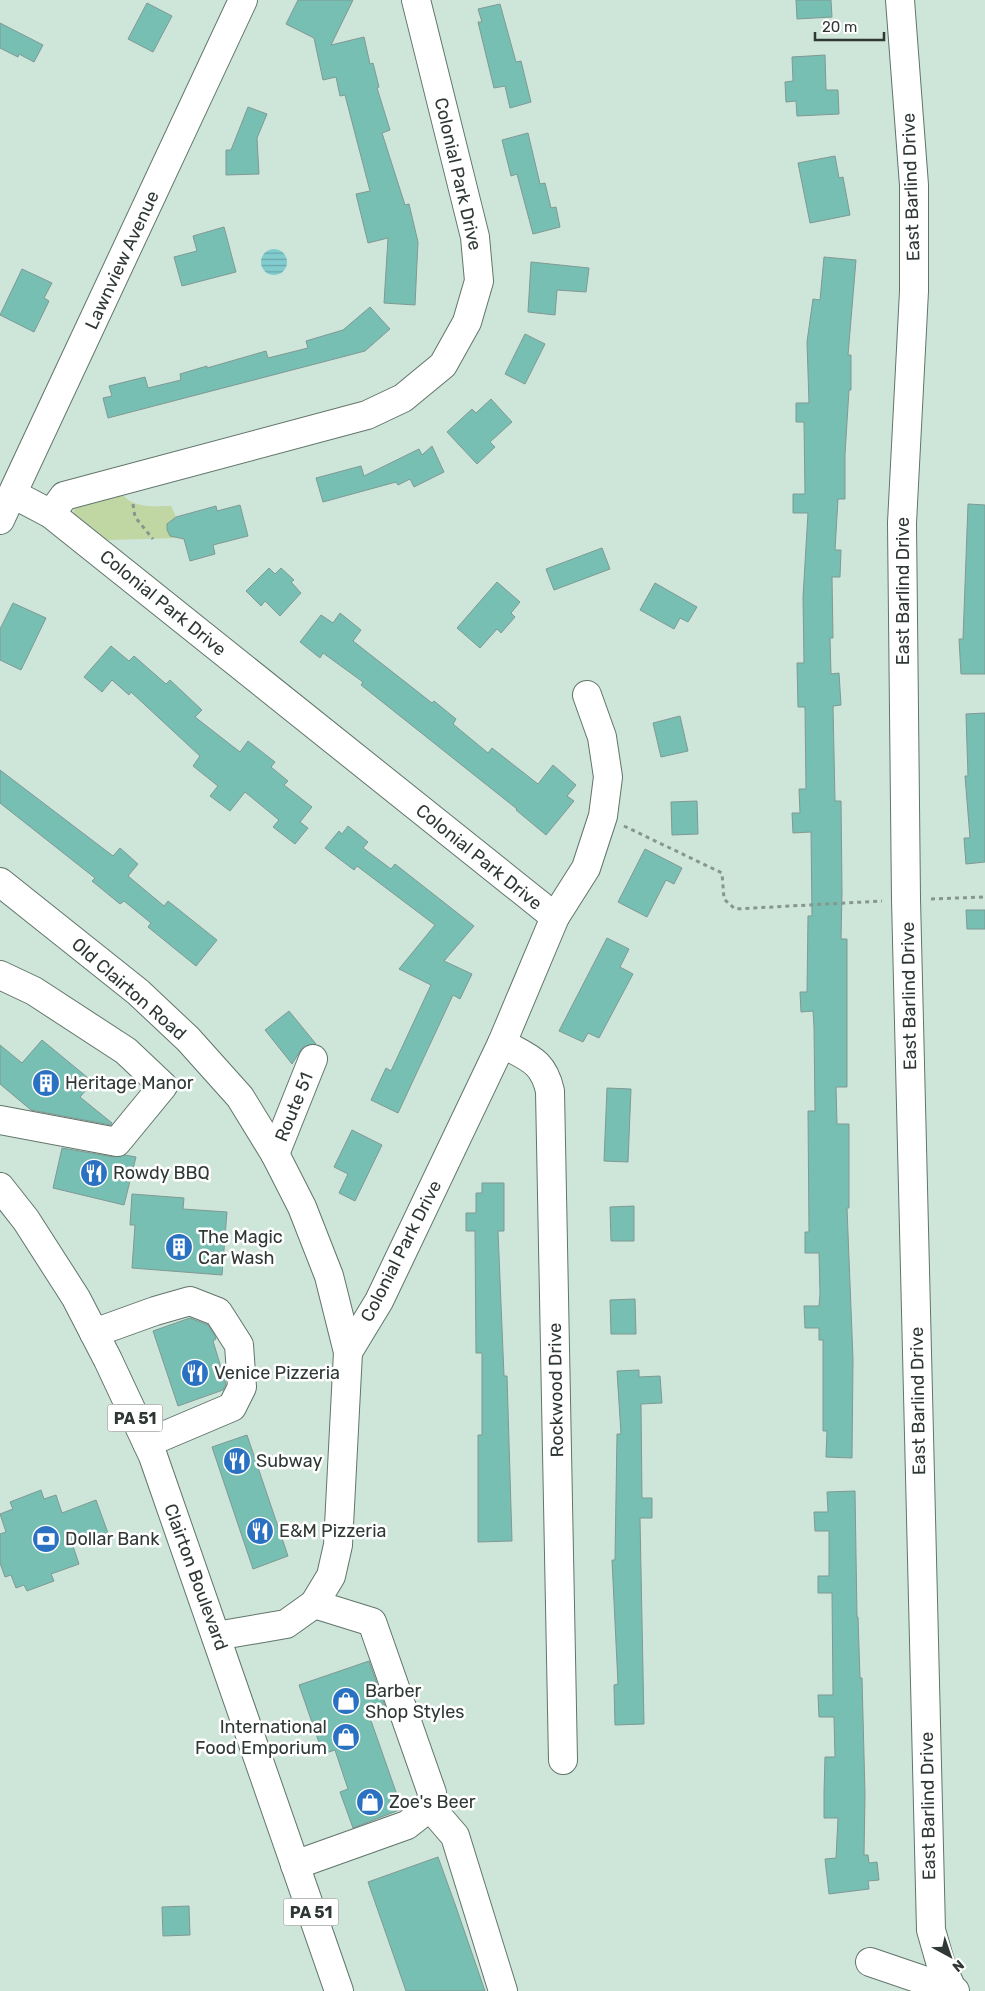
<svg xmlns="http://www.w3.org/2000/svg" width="985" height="1991" font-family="Rubik,sans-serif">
  <defs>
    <pattern id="water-rules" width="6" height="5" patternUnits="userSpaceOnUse" patternTransform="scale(1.25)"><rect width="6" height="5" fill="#81cccf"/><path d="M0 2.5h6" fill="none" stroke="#6aa7a9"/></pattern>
  </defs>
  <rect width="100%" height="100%" fill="#cee5d9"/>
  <path fill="#c0d7a4" d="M122,493c9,16 33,13 49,13l5,11 -9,9 2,8 7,4 -66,2 -12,-2 -25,-19 1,-11 4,-3z"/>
  <circle fill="url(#water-rules)" cx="274" cy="262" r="13"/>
  <g fill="#77bfb2" stroke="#809994">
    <path d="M298,0h55l-22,45 33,-8 6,27 3,-1 6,24 -2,1 13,42 -8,3 23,72 4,-1 9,38 -3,63 -31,-2 4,-65 -20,5 -12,-49 14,-3 -25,-96 -5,1 -4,-19 -13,3 -9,-42 -28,-14z"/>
    <path d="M796,0h35l1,17 -35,2z"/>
    <path d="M147,3l25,13 -19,36 -25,-13z"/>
    <path d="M500,4l16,58 5,-1 10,41 -21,6 -5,-22 -11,2 -16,-66h4l-4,-13z"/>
    <path d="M0,23l43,22 -9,17 -15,-8 -1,3 -18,-9z"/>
    <path d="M825,55l1,35h12l1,24 -42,2 -1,-15 -10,1 -1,-20 8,-1 -1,-24z"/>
    <path d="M248,107l19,7 -10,24 2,36 -33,1v-25h5z"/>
    <path d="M528,133l12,51 5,-1 6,25 5,-1 4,20 -27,7 -16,-60 -6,2 -9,-36z"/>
    <path d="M835,156l4,22 4,-1 7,38 -40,8 -12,-60z"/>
    <path d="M224,227l12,45 -54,14 -8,-29 23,-6 -4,-15z"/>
    <path d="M824,257l32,3 -8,95h3v35h-2l-4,64v45h-7l-3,51h6l-1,27h-8l1,61h-3l1,36 8,-1 2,32 -8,1 2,95h6l1,90 -1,48h6v148h-11l1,37h12v84h-2l6,151 -1,99 -26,-1 1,-26h-4v-91h-4v-12h-14l-1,-22h15l1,-12 -1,-41h-14v-21h4l-1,-121h7l-1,-84 -1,-16 -12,1 -1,-20h7l1,-76h4l-1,-84 -18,1 -1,-20h8l-1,-24h7l-1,-82h-7l-1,-44h7l-1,-66 5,-84h-15v-19h12l-1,-72h-8v-19h13l-2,-61 6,-43 7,1z"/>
    <path d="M531,262l58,6 -3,24 -29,-2 -2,25 -27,-3z"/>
    <path d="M22,269l30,14 -8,15 5,3 -15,31 -34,-17z"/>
    <path d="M370,307l20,22 -25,22 -257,67 -5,-20 9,-2 -3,-10 36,-9 3,11 33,-8 -1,-6 27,-8v2l59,-17 2,7 40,-10 -2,-7 37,-11z"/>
    <path d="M525,334l20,10 -20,40 -20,-10z"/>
    <path d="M491,399l21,23 -22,20 5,5 -18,17 -30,-32 25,-23 4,4z"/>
    <path d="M432,446l12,26 -30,15 -4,-8 -12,6 -2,-3 -73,20 -7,-24 45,-12 3,10 55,-27 3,6z"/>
    <path d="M968,504l17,1v169h-24l-2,-35h4z"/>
    <path d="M240,505l8,31 -35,9 2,9 -25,7 -6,-22 -14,-3 -3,-6v-6l9,-7 40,-11 1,5z"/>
    <path d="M602,548l8,21 -56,21 -8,-21z"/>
    <path d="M269,568l6,6 6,-6 13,12 -3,2 10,11 -21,23 -15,-15 -4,5 -15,-15z"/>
    <path d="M497,582l23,20 -9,11 4,4 -14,16 -4,-4 -17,19 -23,-20z"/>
    <path d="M655,583l42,24 -9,15 -8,-4 -6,11 -34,-19z"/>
    <path d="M13,603l33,15 -25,52 -21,-10v-31z"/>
    <path d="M340,613l21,17 -8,11 79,62 2,-2 22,18 -3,5 35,29 4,-5 46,36 15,-19 23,20 -9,11 7,5 -28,34 -30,-25 1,-1 -156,-124 2,-3 -40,-29 -3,5 -20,-16 21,-27 12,8z"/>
    <path d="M111,646l18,15 5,-5 32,28 4,-4 32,30 -7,7 45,35 8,-11 27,21 -4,5 17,14 -4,4 28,22 -12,15 8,6 -13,16 -22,-17 6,-7 -34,-28 -15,19 -20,-15 8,-10 -25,-20 7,-10 -69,-64 -2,3 -17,-15 -10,12 -18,-15z"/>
    <path d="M985,713v149l-19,2 -2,-26h6l-5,-62h3l-2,-62z"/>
    <path d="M680,716l8,35 -27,6 -8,-34z"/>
    <path d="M0,770l113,86 7,-8 18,16 -10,12 36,30 4,-5 49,39 -21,26 -48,-39 3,-4 -27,-22 -4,3 -28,-23 3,-3 -95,-75z"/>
    <path d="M697,801l1,33 -26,1 -1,-33z"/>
    <path d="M348,826l20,16 -5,6 28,21 4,-5 79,62 -30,35 28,13 -12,25 -7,-4 -55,118 -27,-13 15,-32 5,3 40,-86 -32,-16 36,-44 -78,-59 -3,4 -29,-22 14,-17 3,3z"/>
    <path d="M645,849l37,19 -8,16 -8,-4 -19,37 -29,-15z"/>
    <path d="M966,910h19v19h-18z"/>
    <path d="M607,938l22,11 -9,18 13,7 -34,64 -11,-5 -5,9 -24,-11z"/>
    <path d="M289,1011l27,33 -13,3 -11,17 -27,-34z"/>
    <path d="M42,1040l51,42 -13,15 32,26 -1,2 -80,-15 -31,-26v-39l22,18z"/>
    <path d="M607,1088l24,1 -3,73 -24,-1z"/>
    <path d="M352,1130l30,15 -27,56 -16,-8 9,-19 -14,-7z"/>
    <path d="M62,1148l52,9 11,-2 11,2 -12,48 -71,-17z"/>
    <path d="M482,1183h22v48h-6l6,145h3l5,165 -34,1v-107h4v-82h-6l-1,-122h-9v-18h10v-20h6z"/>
    <path d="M132,1194l52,4 -1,11 44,3 -5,63 -90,-7 3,-43h-5z"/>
    <path d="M634,1206v35h-23l-1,-34z"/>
    <path d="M635,1299l1,35h-25l-1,-34z"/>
    <path d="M190,1318l18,7 7,11 1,3 -3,2 13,43 -3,6 -45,16 -25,-75z"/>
    <path d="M639,1370v7l21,-1 2,27 -21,1 1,94h10v20h-12l4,206 -29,1 -1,-40 4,-1 -6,-124h3l2,-126h4l-4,-63z"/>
    <path d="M247,1435l41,121 -35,13 -41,-122z"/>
    <path d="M41,1490l3,9 12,-4 6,18 34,-13 12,33 -35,13 6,18 -28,10 3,7 -27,10 -3,-6 -8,3 -5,-13 -6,2 -5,-14v-29l6,-2 -6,-18 13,-5 -3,-7z"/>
    <path d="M855,1491l2,126h1l2,61h2l3,116 -1,61h4l1,8 8,-1 2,18 -11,1 1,8 -40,5 -4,-35 11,-1 2,-40h-14v-25l1,-36h10l-1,-40h-15l-1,-22h15l-1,-102h-14v-17h11v-45h-14l-1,-19h14l-1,-20z"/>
    <path d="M369,1661l17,48 -17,6 33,94 -49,19 -13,-36 8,-3 -13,-39 -12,4 -24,-69z"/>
    <path d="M438,1857l18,50 29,84h-79l-38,-109z"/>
    <path d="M189,1906l1,29 -27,1 -1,-29z"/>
  </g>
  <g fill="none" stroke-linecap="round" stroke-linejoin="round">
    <g stroke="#61756b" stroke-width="30">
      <g id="minor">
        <path d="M900,0l14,185v106l-12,232 4,376 25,1031 10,35 11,24"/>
        <path d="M13,494l38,20 504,403"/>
        <path d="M51,514l13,-18 303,-81 36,-17 40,-33 24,-43 12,-41 -4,-44 -59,-237"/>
        <path d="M0,520l243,-520"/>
        <path d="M0,882l138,110 50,47 52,58 35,57 27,53 27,69 19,76 -10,193 -7,31 -17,28 -28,20 -70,12"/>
        <path d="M0,975l34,16 92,60 37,35 -46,56 -117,-22"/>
        <path d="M502,1043c26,15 41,17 48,48l13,669"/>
        <path d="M275,1154l38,-95"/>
        <path d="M94,1333l61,-22 35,-10 28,11 21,33 3,42 -10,20 -85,36"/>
        <path d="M348,1352l31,-51 123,-258 53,-126 31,-49 17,-52 5,-39 -6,-40 -15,-42"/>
        <path d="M430,1807l25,29 48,155"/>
        <path d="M295,1865l112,-40 23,-18 2,-14 -60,-171 -58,-18"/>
        <path d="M870,1962l85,29"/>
      </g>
    </g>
    <g stroke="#61756b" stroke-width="30">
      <path id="highway" d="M0,1187l26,33 50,78 32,62 45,96 186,535"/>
    </g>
    <g stroke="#86978e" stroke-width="3" stroke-dasharray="4 4" stroke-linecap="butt">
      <path d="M133,504l2,13 18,22"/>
      <path d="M624,826l98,47 2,26 11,10 147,-8"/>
      <path d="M931,899l54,-2"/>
    </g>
    <use href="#minor" stroke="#fff" stroke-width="28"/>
    <use href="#highway" stroke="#fff" stroke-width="28"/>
  </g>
  <defs>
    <g id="building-disc" transform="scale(1.4375)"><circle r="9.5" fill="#2a71c2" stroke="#fff"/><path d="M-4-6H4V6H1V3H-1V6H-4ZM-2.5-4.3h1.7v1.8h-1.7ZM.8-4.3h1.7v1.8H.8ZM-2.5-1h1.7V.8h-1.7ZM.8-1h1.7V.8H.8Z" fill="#fff"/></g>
    <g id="restaurant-disc" transform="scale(1.4375)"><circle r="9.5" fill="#2a71c2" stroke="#fff"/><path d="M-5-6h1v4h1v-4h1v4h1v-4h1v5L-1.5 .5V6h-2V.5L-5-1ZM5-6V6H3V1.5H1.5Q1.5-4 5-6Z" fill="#fff"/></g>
    <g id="bank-disc" transform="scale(1.4375)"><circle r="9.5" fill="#2a71c2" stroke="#fff"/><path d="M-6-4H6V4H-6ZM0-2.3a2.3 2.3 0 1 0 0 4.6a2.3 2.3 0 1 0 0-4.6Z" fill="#fff"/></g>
    <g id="shop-disc" transform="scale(1.4375)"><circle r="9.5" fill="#2a71c2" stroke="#fff"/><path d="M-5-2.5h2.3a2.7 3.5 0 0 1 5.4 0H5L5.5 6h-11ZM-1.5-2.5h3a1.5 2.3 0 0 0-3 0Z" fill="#fff"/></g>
  </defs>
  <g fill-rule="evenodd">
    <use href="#building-disc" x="46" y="1083"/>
    <use href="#restaurant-disc" x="94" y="1173"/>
    <use href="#building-disc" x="179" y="1247"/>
    <use href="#restaurant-disc" x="195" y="1373"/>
    <use href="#restaurant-disc" x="237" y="1461"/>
    <use href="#restaurant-disc" x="260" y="1531"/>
    <use href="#bank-disc" x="46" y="1539"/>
    <use href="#shop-disc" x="346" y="1701"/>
    <use href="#shop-disc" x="346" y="1737"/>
    <use href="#shop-disc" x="370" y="1802"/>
  </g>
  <g text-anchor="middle" stroke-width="5" stroke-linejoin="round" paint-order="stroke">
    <g fill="#fff" stroke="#6d7471" stroke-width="1">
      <rect x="107.5" y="1404.5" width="55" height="27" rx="4"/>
      <rect x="283.5" y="1898.5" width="55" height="27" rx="4"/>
    </g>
    <g font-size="16" font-weight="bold" fill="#2f3834">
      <text x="135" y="1424">PA 51</text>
      <text x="311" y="1918">PA 51</text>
    </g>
    <g font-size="18" fill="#2f3834" stroke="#fff">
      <text transform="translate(458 174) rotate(77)" y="6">Colonial Park Drive</text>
      <text transform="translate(911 187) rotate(-92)" y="6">East Barlind Drive</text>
      <text transform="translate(122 260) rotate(-65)" y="6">Lawnview Avenue</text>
      <text transform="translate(903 591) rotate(-90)" y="6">East Barlind Drive</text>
      <text transform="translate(163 603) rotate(39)" y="6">Colonial Park Drive</text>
      <text transform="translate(479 857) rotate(39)" y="6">Colonial Park Drive</text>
      <text transform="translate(129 989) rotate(41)" y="6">Old Clairton Road</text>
      <text transform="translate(909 996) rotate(-91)" y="6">East Barlind Drive</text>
      <text transform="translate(294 1107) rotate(-68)" y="6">Route 51</text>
      <text transform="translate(401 1251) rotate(-63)" y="6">Colonial Park Drive</text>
      <text transform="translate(556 1390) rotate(-91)" y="6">Rockwood Drive</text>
      <text transform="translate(918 1401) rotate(-91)" y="6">East Barlind Drive</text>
      <text transform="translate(196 1577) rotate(70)" y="6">Clairton Boulevard</text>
      <text transform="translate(928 1806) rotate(-91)" y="6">East Barlind Drive</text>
    </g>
    <g font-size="18" fill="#2f3834" stroke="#fff" text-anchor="start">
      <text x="65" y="1089">Heritage Manor</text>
      <text x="113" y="1179">Rowdy BBQ</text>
      <text x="198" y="1243">The Magic<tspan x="198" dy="21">Car Wash</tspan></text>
      <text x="214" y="1379">Venice Pizzeria</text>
      <text x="256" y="1467">Subway</text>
      <text x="279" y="1537">E&amp;M Pizzeria</text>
      <text x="65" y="1545">Dollar Bank</text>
      <text x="365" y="1697">Barber<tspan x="365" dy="21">Shop Styles</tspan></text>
      <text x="327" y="1733" text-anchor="end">International<tspan x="327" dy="21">Food Emporium</tspan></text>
      <text x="389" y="1808">Zoe's Beer</text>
    </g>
  </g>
  <g transform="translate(950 1956) rotate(140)" stroke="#ffffff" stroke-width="4" paint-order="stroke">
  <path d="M0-4L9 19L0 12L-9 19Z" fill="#2f3834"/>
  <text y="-8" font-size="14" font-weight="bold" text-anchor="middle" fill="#2f3834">N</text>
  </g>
  <path d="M815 32v8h69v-8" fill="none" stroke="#2f3834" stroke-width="2.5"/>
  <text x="822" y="32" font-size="15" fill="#2f3834" stroke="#ffffff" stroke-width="4" paint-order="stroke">20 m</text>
</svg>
